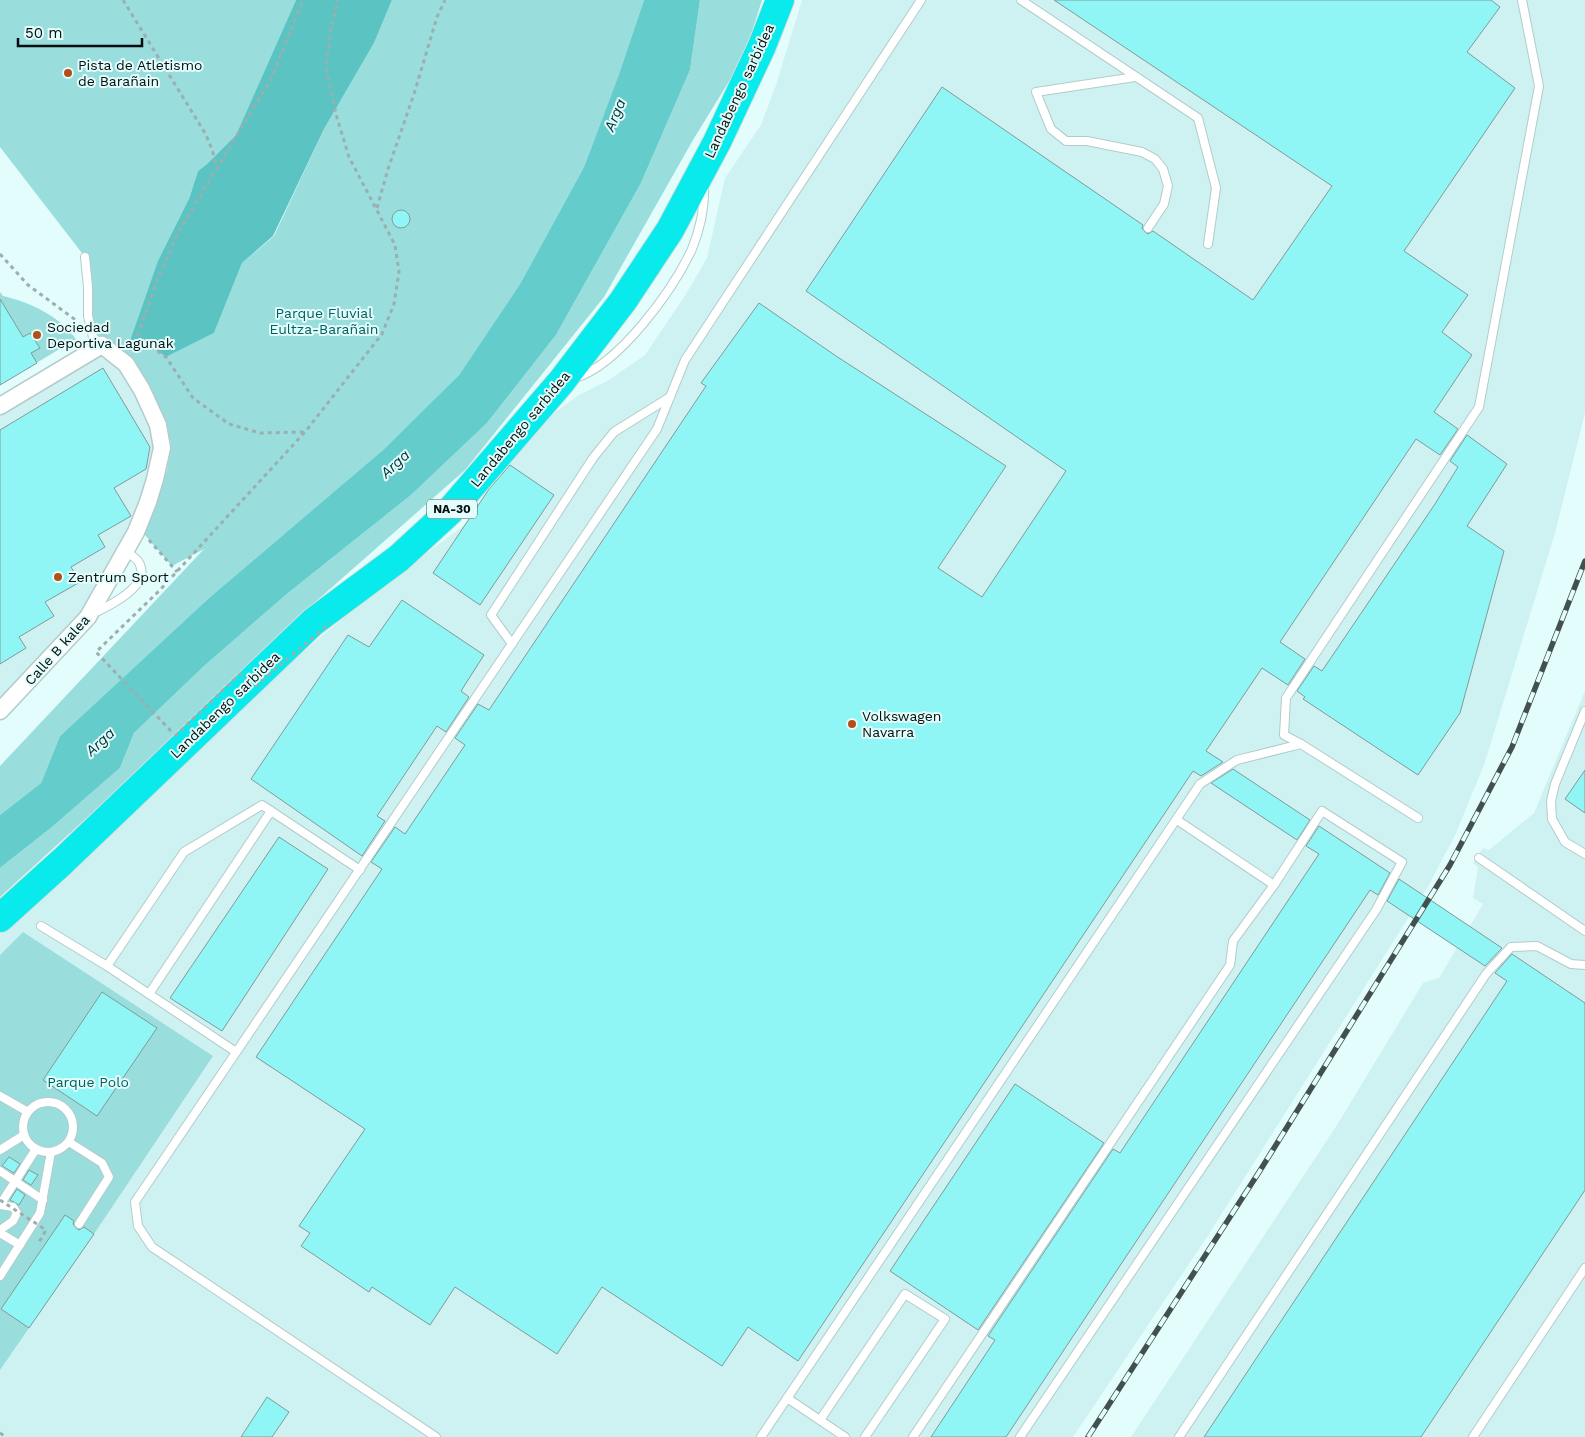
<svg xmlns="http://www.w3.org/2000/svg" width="1585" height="1437" font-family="'Work Sans',sans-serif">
  <rect width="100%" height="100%" fill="#e2fdfc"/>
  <g fill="#cef2f1">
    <path d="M802,0h783v413l-30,120 -70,229 -28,69 -28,54 -220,349 -136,203h-1073v-529l373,-315 94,-70 40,-60 43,-47 29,-21 30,-15 36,-25 41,-61 21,-36 18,-80 36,-53 15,-40z"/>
    <path d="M102,345l24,19 32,61 -3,54 -67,138 -88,94v-305z"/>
    <path d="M1585,691v746h-454l206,-312 86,-142 16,-5 44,-74 -10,-6 5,-31 -5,-4 10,-15 6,2 45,-37z"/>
  </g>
  <g fill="#9adddd">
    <path d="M0,0h296l-60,135 -29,29 -9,7 -9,28 -36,149 13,9 48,-24 28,-70 32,-27 50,-107 50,-86 18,-43h252l-25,74 -35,93 -64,117 -61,91 -76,75 -174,148 -149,138 -19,47 -41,32v-49l204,-217 -32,17 -28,-32 23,-64 4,-28 -21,-53 -48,-44 -14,-29 -3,-59 -85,-110z"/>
    <path d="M700,0h62l-18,57 -51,83 -89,157 -139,173 -152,134 -186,177 -127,116v-29l52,-41 68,-59 14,-35 69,-66 85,-74 123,-98 76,-72 69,-88 85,-152 49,-113z"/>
    <path d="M0,292l3,4c27,6 56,20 73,43l-76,46z"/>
    <path d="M23,932l190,124 -119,178 -94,136v-415z"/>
  </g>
  <path fill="#5bc3c2" d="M296,0h96l-18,43 -50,86 -51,107 -31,27 -28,70 -48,24 -13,-9 -24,-4 29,-83 31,-62 9,-28 9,-7 29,-29z"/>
  <path fill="#65cccc" d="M644,0h56l-10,70 -49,113 -85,152 -69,88 -76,72 -123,98 -85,74 -69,66 -14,35 -68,59 -52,41v-53l41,-32 19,-47 149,-138 174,-148 76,-75 61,-91 64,-117 35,-93z"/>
  <g fill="#90f6f5" stroke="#819a99">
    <path d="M1054,0h437l9,7 -33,45 48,36 -111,163 64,44 -26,37 30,23 -38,57 24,17 -18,26 -24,-16 -136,203 25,17 -17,26 -26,-17 -56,83 17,11 -22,14 -8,-5 -395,590 -50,-34 -26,39 -120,-79 -45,67 -102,-67 -25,38 -58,-38 -3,5 -68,-46 9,-13 -11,-7 66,-97 -109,-72 126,-188 -11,-7 24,-35 10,7 60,-89 -10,-7 23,-34 11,6 217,-324 -5,-3 58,-80 77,53 170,110 -68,102 44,29 84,-126 -260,-180 136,-204 201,138 -1,3 3,4 3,2 5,-3 100,69 79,-114z"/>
    <circle cx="401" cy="219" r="9"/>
    <path d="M0,299l23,38 7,-4 10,15 -9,5 6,10 -37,22z"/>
    <path d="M103,368l47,79 -4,22 -32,19 17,28 -33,19 7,12 -34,20 9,15 -35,20 9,14 -35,21 7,11 -26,16v-234z"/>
    <path d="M1467,435l40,29 -40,62 37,25 -44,162 -42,62 -115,-76 2,-2 -8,-6 17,-25 8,5 113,-167 23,-37 -8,-6z"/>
    <path d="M510,465l44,30 -74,110 -47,-32 56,-84z"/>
    <path d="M402,600l82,55 -23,36 8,6 -23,35 -9,-6 -60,90 8,5 -23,35 -111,-77 97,-144 21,12z"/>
    <path d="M1233,769l77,51 -13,20 -86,-57z"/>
    <path d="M1585,770v43l-20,-14z"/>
    <path d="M1319,826l71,47 -12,22 -8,-5 -364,547h-75l64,-97 -7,-4 125,-187 7,4 199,-299 -13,-8z"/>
    <path d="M279,837l49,32 -106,162 -52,-33z"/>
    <path d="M1399,879l103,69 -17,18 -98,-65z"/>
    <path d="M1512,954l73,49v187l-164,247h-217l303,-456 -12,-8z"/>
    <path d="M102,992l55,36 -60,88 -54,-36z"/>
    <path d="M1015,1084l89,59 -126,187 -88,-59z"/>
    <path d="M9,1157l11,7 -6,9 -12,-7z"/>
    <path d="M29,1170l9,5 -7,10 -8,-5z"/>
    <path d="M17,1189l8,6 -6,10 -9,-5z"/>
    <path d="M65,1215l9,6 -1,3 3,4 3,2 5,-3 10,7 -65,94 -28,-19z"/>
    <path d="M267,1397l22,15 -17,25h-31z"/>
  </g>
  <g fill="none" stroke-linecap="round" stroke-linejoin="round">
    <g stroke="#b2cccb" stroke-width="10">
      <g id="lane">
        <path d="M1021,0l177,118 18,70 -8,56"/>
        <path d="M1135,77l-99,15 15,37 15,12h21l55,11 13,7 8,10 5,17 -4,18 -16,24"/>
        <path d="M85,257l3,30v29l5,21 9,8"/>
        <path d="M575,378c44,-13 98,-88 117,-129 8,-20 13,-43 12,-64"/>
        <path d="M92,614c17,-8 62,-29 46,-53 -3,-4 -9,-7 -12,-10"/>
        <path d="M512,644l-21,-29 102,-157 21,-26 56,-35"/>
        <path d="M1585,711l-30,73 -4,17 1,18 13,23 20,12"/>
        <path d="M1301,744l-17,-9 2,-37 193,-291 60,-321 -17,-86"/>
        <path d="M1177,820l97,65"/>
        <path d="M1479,858l106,73"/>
        <path d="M41,926l66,40 129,86"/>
        <path d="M107,966l77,-114 78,-47 98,65"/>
        <path d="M149,994l122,-183"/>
        <path d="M0,1096l28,16"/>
        <circle cx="48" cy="1127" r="25"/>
        <path d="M69,1142l33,21 7,14 -30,47"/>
        <path d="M0,1150l24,-15"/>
        <path d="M0,1171l43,29"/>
        <path d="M0,1205l36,-56"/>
        <path d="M0,1205l13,2 4,6 -4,8 -13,9"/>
        <path d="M0,1233l20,12"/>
        <path d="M0,1276l40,-63 11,-61"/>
        <path d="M787,1398l58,39"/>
        <path d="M820,1420l85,-126 40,25 -80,118"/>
        <path d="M436,1437l-284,-190 -14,-21 -3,-24 522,-773 28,-69 236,-360"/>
        <path d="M761,1437l439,-653 37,-24 64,-16 117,74"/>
        <path d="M913,1437l317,-472 3,-24 41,-56 48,-74 80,51 -26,48 -356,527"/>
        <path d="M1179,1437l307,-463 25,-27 26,-1 34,18 14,1"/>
        <path d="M1473,1437l112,-169"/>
      </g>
    </g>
    <g stroke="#b2cccb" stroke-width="19">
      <path id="street" d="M0,406l102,-61 24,19 16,26 16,35 4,23 -7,31 -7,23 -12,30 -48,85 -88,94"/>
    </g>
    <g stroke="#dcdddd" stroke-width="30">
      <path id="highway" d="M0,918l63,-57 250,-239 86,-64 50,-46 112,-130 62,-81 47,-71 47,-88 45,-96 18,-46"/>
    </g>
    <g stroke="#9aafaf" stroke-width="3" stroke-dasharray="4 4" stroke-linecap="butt">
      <path d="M123,0l82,133 7,16 5,19"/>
      <path d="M377,208l11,-39 26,-75 23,-77 8,-17"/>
      <path d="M0,254l28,31 49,36"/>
      <path d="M135,343l18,5 13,9 27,41 36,26 31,9 44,-1"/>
      <path d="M131,350l4,-7 23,-65 21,-47 92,-152 32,-79"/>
      <path d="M149,540l28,32"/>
      <path d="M171,731l-75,-79 63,-61 146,-159 77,-98 12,-30 5,-32 -4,-27 -46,-88 -12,-39 -11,-50 5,-40 7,-28"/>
      <path d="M0,1433l6,4"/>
    </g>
    <use href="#lane" stroke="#fff" stroke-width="8"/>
    <use href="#street" stroke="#fff" stroke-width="16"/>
    <use href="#highway" stroke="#08eaeb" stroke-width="28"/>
    <g stroke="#425050" stroke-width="5.5">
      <path id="rail" d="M1088,1437l173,-268 189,-304 62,-118 73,-186"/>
    </g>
    <use href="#rail" stroke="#e2fdfc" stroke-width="4" stroke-dasharray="11" stroke-linecap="butt"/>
    <g stroke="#9aafaf" stroke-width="3" stroke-dasharray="4 4" stroke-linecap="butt">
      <path d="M175,736l65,-62 13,14 77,-65"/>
      <path d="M0,1200l46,30 -8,14"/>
    </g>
  </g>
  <g fill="#b24f18" stroke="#e2fdfc" stroke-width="2">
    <circle cx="68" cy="73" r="5"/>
    <circle cx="37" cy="335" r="5"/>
    <circle cx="58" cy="577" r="5"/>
    <circle cx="852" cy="724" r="5"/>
  </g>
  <g text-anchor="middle" stroke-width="4" stroke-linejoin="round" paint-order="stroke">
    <rect fill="#e2fdfc" stroke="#475655" stroke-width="1" x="427" y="499.5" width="50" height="19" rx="4"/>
    <g font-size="12" font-weight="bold" fill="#050e0e">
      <text x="452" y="513">NA-30</text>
    </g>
    <g font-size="14" fill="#050e0e" stroke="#e2fdfc" text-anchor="start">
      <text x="78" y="70">Pista de Atletismo<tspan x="78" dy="16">de Barañain</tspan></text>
      <text x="47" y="332">Sociedad<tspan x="47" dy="16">Deportiva Lagunak</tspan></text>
      <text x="68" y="582">Zentrum Sport</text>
      <text x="862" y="721">Volkswagen<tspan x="862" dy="16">Navarra</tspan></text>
    </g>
    <g font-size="14" fill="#050e0e" stroke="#e2fdfc">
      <text transform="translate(739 91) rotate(-65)" y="5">Landabengo sarbidea</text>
      <text transform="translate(520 429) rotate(-50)" y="5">Landabengo sarbidea</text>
      <text transform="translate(57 650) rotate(-48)" y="5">Calle B kalea</text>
      <text transform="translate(225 705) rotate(-44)" y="5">Landabengo sarbidea</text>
    </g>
    <g font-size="14" fill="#005f5f" stroke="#e2fdfc">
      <text x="324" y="318">Parque Fluvial<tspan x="324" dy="16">Eultza-Barañain</tspan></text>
      <text x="88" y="1087">Parque Polo</text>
    </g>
    <g font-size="15" font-style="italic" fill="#013536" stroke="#e2fdfc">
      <text transform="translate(615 115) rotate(-68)" y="5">Arga</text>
      <text transform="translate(395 464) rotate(-43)" y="5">Arga</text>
      <text transform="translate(100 742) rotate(-43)" y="5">Arga</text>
    </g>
  </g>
  <path d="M18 38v8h124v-8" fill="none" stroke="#050e0e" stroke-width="2.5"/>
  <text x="25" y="38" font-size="15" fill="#050e0e" stroke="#e2fdfc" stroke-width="4" paint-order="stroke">50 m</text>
</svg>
